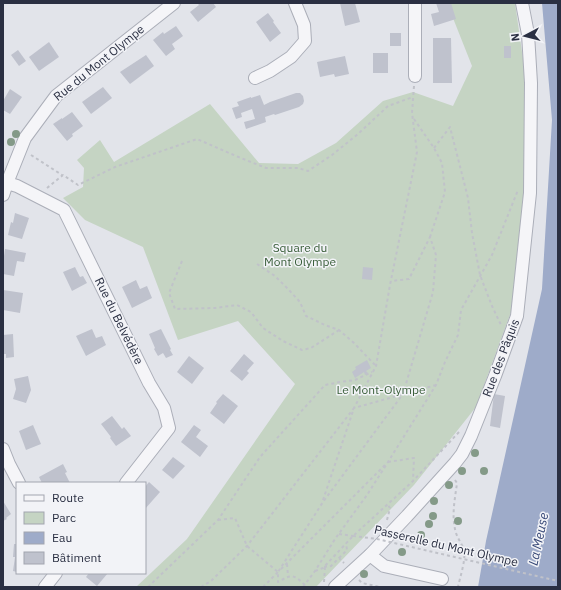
<svg xmlns="http://www.w3.org/2000/svg" width="561" height="590" font-family="'IBM Plex Sans',sans-serif">
  <rect width="100%" height="100%" fill="#e2e4ea"/>
  <path fill="#c5d4c3" d="M447,3h68l11,77 -2,108 -13,124 -35,95 -62,78 -98,102h-180l51,-48 108,-155 -57,-63 -60,19 -35,-93 -58,-27 -22,-22 20,-11 1,-19 -7,-8 23,-20 14,22 96,-58 49,59 39,1 38,-21 47,-42 30,-9 40,14 19,-40z"/>
  <path fill="#9eabc9" d="M542,3h16v584h-80l8,-46 56,-252 10,-169z"/>
  <g fill="#bfc2cd">
    <path d="M199,3h14l3,4 -18,15 -8,-10 9,-7 -1,-1z"/>
    <path d="M340,3h15l5,19 -15,4z"/>
    <path d="M436,3h15l5,16 -22,7 -3,-12 8,-2z"/>
    <path d="M268,13l6,8 -1,1 8,11 -11,9 -14,-20z"/>
    <path d="M176,26l7,10 -11,8 3,5 -9,7 -13,-16 10,-8 1,2z"/>
    <rect x="390" y="33" width="11" height="13"/>
    <path d="M433,38h18l1,45h-19z"/>
    <path d="M49,42l10,15 -20,14 -10,-14z"/>
    <rect x="504" y="46" width="7" height="12"/>
    <path d="M18,50l8,11 -7,5 -8,-11z"/>
    <rect x="373" y="53" width="15" height="20"/>
    <path d="M146,55l8,11 -24,18 -10,-12z"/>
    <path d="M345,56l4,18 -14,3 -1,-3 -14,3 -3,-15z"/>
    <path d="M103,87l9,11 -21,16 -9,-12z"/>
    <path d="M10,89l12,8 -12,17 -7,-4v-9z"/>
    <path d="M296,93h4l3,3 1,5 -1,3 -4,3 -24,8 -1,-1 -9,3 1,5 -20,7 -2,-7 11,-3 -3,-10 -11,4 1,4 -6,2 -4,-11 7,-2 -2,-4 14,-5v1l9,-3 4,10 6,-3z"/>
    <path d="M72,112l11,14 -11,8 1,2 -6,5 -14,-17 9,-6v1z"/>
    <path d="M15,213l14,5 -7,21 -14,-4 3,-13 2,1z"/>
    <path d="M5,249l21,4 -2,9 -7,-1 -3,15 -11,-2v-11z"/>
    <path d="M75,267l5,10 3,-1 4,7 -15,8 -9,-19z"/>
    <path d="M363,267l10,1 -1,12 -10,-1z"/>
    <path d="M136,280l4,9 7,-3 5,12 -20,10 -10,-21z"/>
    <path d="M3,290l20,3 -3,20 -17,-3z"/>
    <path d="M92,329l4,9 6,-2 4,9 -20,11 -10,-20z"/>
    <path d="M161,329l10,20 -1,1 3,5 -7,3 -3,-5 -5,3 -4,-7 1,-1 -6,-14z"/>
    <path d="M13,334l1,23 -8,1v-4h-3v-19z"/>
    <path d="M244,354l10,9 -7,8 2,2 -7,8 -12,-10z"/>
    <path d="M189,356l15,12 -12,16 -15,-12z"/>
    <path d="M367,360l4,8 -5,3 2,2 -3,2 -1,-3 -9,6 -3,-6 4,-3 -1,-2z"/>
    <path d="M28,376l3,14 -5,13 -13,-4 3,-10 -2,-10z"/>
    <path d="M223,394l15,12 -14,18 -14,-11 7,-10 -1,-1z"/>
    <path d="M494,394l11,2 -5,32 -10,-2z"/>
    <path d="M112,416l10,13 2,-2 7,9 -15,10 -6,-8 1,-1 -10,-13z"/>
    <path d="M33,425l8,19 -15,6 -7,-19z"/>
    <path d="M194,425l7,5 -5,7 12,9 -8,11 -19,-15z"/>
    <path d="M173,457l12,9 -12,13 -11,-9z"/>
    <path d="M63,464l4,8 -2,1 5,10h-28l-3,-6z"/>
    <path d="M149,482l11,10 -15,17v-22z"/>
    <path d="M3,501l8,13 -5,4 1,1 -4,2z"/>
    <path d="M14,544h3v28l-4,-1 2,-14h-2z"/>
    <path d="M89,573h19l-11,13 -11,-9z"/>
  </g>
  <g fill="none" stroke-linecap="round" stroke-linejoin="round">
    <g stroke="#abaeb8" stroke-width="14">
      <g id="minor">
        <path d="M415,76v-73"/>
        <path d="M255,78l15,-7 21,-14 14,-16 -1,-16 -9,-22"/>
        <path d="M7,183l10,3 47,24 85,173 15,25 5,20 -43,55"/>
        <path d="M3,195l4,-12 18,-45 31,-42 118,-93"/>
        <path d="M3,449l6,15 10,19"/>
        <path d="M370,555l14,11 58,13"/>
        <path d="M45,587l11,-14"/>
        <path d="M335,587l35,-32 37,-39 48,-53 7,-9 9,-18 24,-60 22,-60 13,-123 1,-110 -3,-49 -6,-31"/>
      </g>
    </g>
    <g stroke="#c0c2c9" stroke-width="2" stroke-dasharray="3 3" stroke-linecap="butt">
      <path d="M414,86l-2,27 5,39 -27,133 -14,81 -22,42 82,-23"/>
      <path d="M414,119l20,29 8,15 3,29 -15,45"/>
      <path d="M434,148l16,-21 18,71 4,35 8,42 12,31 9,19"/>
      <path d="M31,155l31,20"/>
      <path d="M47,188l16,-13 15,10 37,-18 82,-28 39,17 30,12h32l10,3 24,-16 26,-21 30,-28 25,-9"/>
      <path d="M182,261l-13,32 6,16 40,-1 22,-3 14,7 12,16 20,13 19,9 9,-2 28,-18"/>
      <path d="M257,264l18,12 13,13 12,13 6,14 19,9 14,5 15,13 22,23"/>
      <path d="M388,462l26,-4 -1,22"/>
      <path d="M455,480l2,3c-2,16 -6,33 -1,50 2,6 6,11 8,17 2,10 -4,27 -6,37"/>
      <path d="M323,500l30,-89"/>
      <path d="M218,520l17,-2 12,28 31,26"/>
      <path d="M387,520l3,-12 -3,-4"/>
      <path d="M339,534l14,2"/>
      <path d="M339,558l8,-8 -1,-7"/>
      <path d="M287,564l1,12"/>
      <path d="M324,567l7,-1 8,-8 5,5"/>
      <path d="M281,569l104,-104"/>
      <path d="M315,571l8,-3 30,-32 60,-55 46,-49"/>
      <path d="M359,580l3,3 18,4"/>
      <path d="M324,582l1,-15"/>
      <path d="M305,585c-12,-11 -13,-11 -27,-3v-10l45,-70 80,-108 30,-102 3,-37 -6,-18 -21,42 -18,2"/>
      <path d="M148,587l70,-67 42,-63 65,-72 15,-3 15,-2 17,-8"/>
      <path d="M201,587l10,-6 36,-35 107,-138"/>
      <path d="M263,587l15,-15"/>
      <path d="M303,587l12,-16 20,-32 32,-44 21,-33 48,-77 9,-23 13,-27 3,-25 31,-55 26,-65"/>
    </g>
    <use href="#minor" stroke="#f5f5f8" stroke-width="12"/>
    <path stroke="#c0c2c9" stroke-width="2" stroke-dasharray="3 3" stroke-linecap="butt" d="M353,536l24,3 181,42"/>
  </g>
  <g fill="#849a88">
    <circle cx="16" cy="134" r="4"/>
    <circle cx="11" cy="142" r="4"/>
    <circle cx="475" cy="453" r="4"/>
    <circle cx="462" cy="471" r="4"/>
    <circle cx="484" cy="471" r="4"/>
    <circle cx="449" cy="485" r="4"/>
    <circle cx="434" cy="501" r="4"/>
    <circle cx="433" cy="516" r="4"/>
    <circle cx="458" cy="521" r="4"/>
    <circle cx="429" cy="524" r="4"/>
    <circle cx="421" cy="535" r="4"/>
    <circle cx="402" cy="552" r="4"/>
    <circle cx="364" cy="574" r="4"/>
  </g>
  <g text-anchor="middle" stroke-width="3" stroke-linejoin="round" paint-order="stroke">
    <g font-size="12" fill="#2a2f42" stroke="#f2f3f7">
      <text transform="translate(99 63) rotate(-39)" y="4">Rue du Mont Olympe</text>
      <text transform="translate(119 321) rotate(64)" y="4">Rue du Belvédère</text>
      <text transform="translate(501 358) rotate(-69)" y="4">Rue des Pâquis</text>
      <text transform="translate(446 546) rotate(13)" y="4">Passerelle du Mont Olympe</text>
    </g>
    <g font-size="12" fill="#385d38" stroke="#f2f3f7">
      <text x="300" y="252">Square du<tspan x="300" dy="14">Mont Olympe</tspan></text>
      <text x="381" y="394">Le Mont-Olympe</text>
    </g>
    <g font-size="13" font-style="italic" fill="#354675" stroke="#f2f3f7">
      <text transform="translate(538 539) rotate(-78)" y="5">La Meuse</text>
    </g>
  </g>
  <rect width="561" height="590" fill="none" stroke="#2a2f42" stroke-width="8"/>
  <rect x="16" y="482" width="130" height="92" fill="#f2f3f7" stroke="#a2a5af"/>
  <rect x="24" y="495" width="20" height="6" fill="#f5f5f8" stroke="#a2a5af"/>
  <text x="52" y="502" font-size="12" fill="#2a2f42">Route</text>
  <rect x="24" y="512" width="20" height="12" fill="#c5d4c3" stroke="#a2a5af"/>
  <text x="52" y="522" font-size="12" fill="#2a2f42">Parc</text>
  <rect x="24" y="532" width="20" height="12" fill="#9eabc9" stroke="#a2a5af"/>
  <text x="52" y="542" font-size="12" fill="#2a2f42">Eau</text>
  <rect x="24" y="552" width="20" height="12" fill="#bfc2cd" stroke="#a2a5af"/>
  <text x="52" y="562" font-size="12" fill="#2a2f42">Bâtiment</text>
  <g transform="translate(525 36) rotate(263)" stroke="#f2f3f7" stroke-width="3" paint-order="stroke">
  <path d="M0-3L7 15L0 10L-7 15Z" fill="#2a2f42"/>
  <text y="-6" font-size="11" font-weight="bold" text-anchor="middle" fill="#2a2f42">N</text>
  </g>
</svg>
